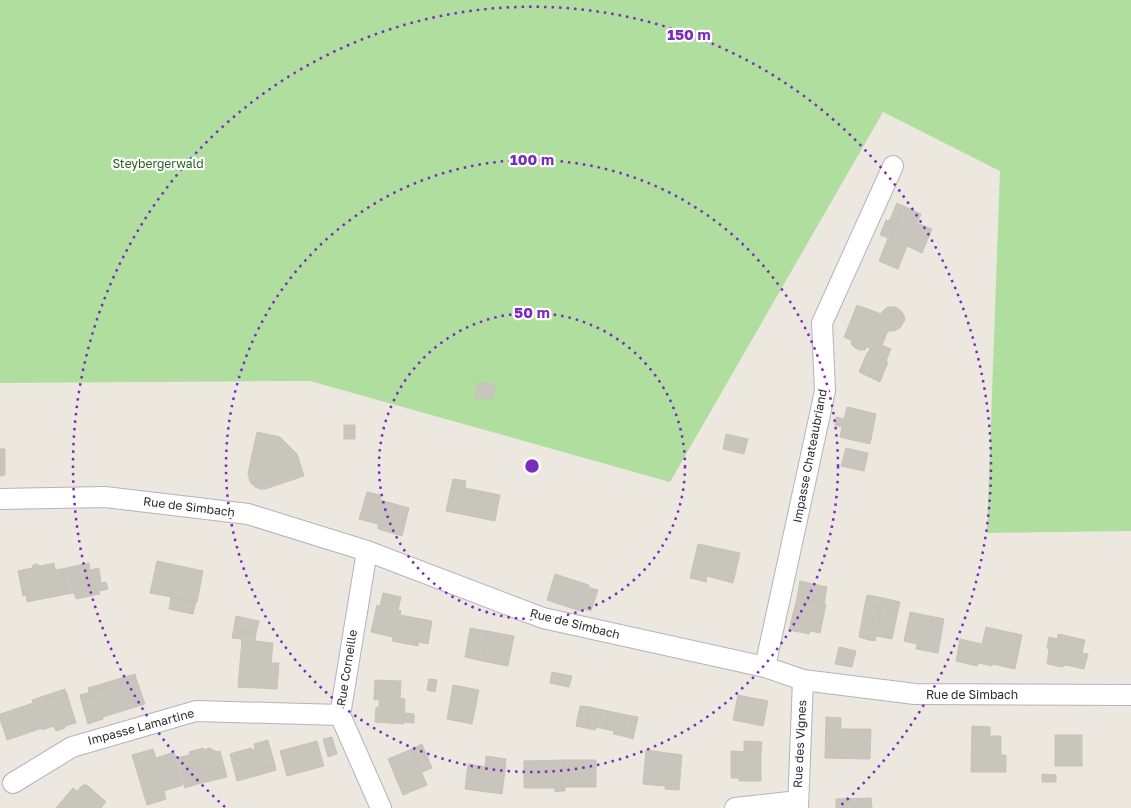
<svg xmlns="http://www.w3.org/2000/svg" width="1131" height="808" font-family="'Golos Text',sans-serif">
  <rect width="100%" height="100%" fill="#ece7df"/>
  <path fill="#afde9f" d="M0,0h1131v531l-144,2 13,-362 -117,-59 -213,370 -360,-101 -310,2z"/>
  <g fill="#c8c5bd" stroke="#c7c3b8">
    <path d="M897,203l6,3 -22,56 -2,-1 9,-23 -5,-2z"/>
    <path d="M903,206l18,8 -4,9 15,6 -10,24 -15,-7 -9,23 -17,-7z"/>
    <path d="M886,220l4,1 -7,15 -3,-1z"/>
    <path d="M857,305l24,9 1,-2 4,-4 3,-1h7l6,5 2,4 1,4 -5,8 -6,3h-6l-6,14 9,4 -5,12 2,1 -8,20 -21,-10 8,-19h1l2,-5 -26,-11z"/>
    <path d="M852,341l15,6 -2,3h-6l-4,-2 -4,-4z"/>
    <path d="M477,382l18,2 -2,15 -18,-2z"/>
    <path d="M847,407l29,7 -6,30 -30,-7 2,-10 -7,-2 1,-8 8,2z"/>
    <rect x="344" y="425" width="11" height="14"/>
    <path d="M257,432l23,5 17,17 7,22 -39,13h-5l-5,-2 -5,-5 -2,-9z"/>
    <path d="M726,434l22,5 -4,15 -21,-5z"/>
    <path d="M846,448l22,5 -4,18 -23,-5z"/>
    <path d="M0,449h5v26l-5,1z"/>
    <path d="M453,479l13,2 -1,7 35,7 -5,26 -49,-10z"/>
    <path d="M367,492l14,3 -1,5 29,8 -7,28 -24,-7v-5l-19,-5z"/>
    <path d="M698,544l42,9 -7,30 -26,-7 -1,6 -16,-4z"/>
    <path d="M157,561l46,10 -6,31 -47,-9z"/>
    <path d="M54,563l1,7 7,-1 5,25 -40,8 -1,-7 -3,1 -5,-25 14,-3 1,-3 4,-1 3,2z"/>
    <path d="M89,563l1,7 9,-2 2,15 5,-1 2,7 -9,2 1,3 -24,5 -2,-6 -7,1 -5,-25z"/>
    <path d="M555,574l34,11 -1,2 10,3 -7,21 -9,-3v-1l-2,4 -33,-11z"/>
    <path d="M800,581l27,6 -3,17 -27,-6z"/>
    <path d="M383,593l18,4 -3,13 3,1 -1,4 32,6 -4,23 -9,-2 -1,4 -26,-5 1,-4 -22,-5 6,-27 3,1z"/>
    <path d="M867,595l16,3 -2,9 -16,-3z"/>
    <path d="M171,597l25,5 -3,12 -24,-5z"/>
    <path d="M797,598l29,6 -6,29 -10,-2 -1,3 -20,-4z"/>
    <path d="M883,598l17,4 -2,9 -17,-4z"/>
    <path d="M865,604l16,3 -5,29 -6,-1 -1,5 -10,-3z"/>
    <path d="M881,607l17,4 -6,28 -16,-3z"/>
    <path d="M910,612l34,7 -6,34 -22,-4 1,-5 -13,-3z"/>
    <path d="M236,616l23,5 -3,12 -22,-5z"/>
    <path d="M986,627l36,8 -7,34 -23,-5v2l-14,-3 -1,3 -21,-5 4,-22 22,5z"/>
    <path d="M234,628l22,5 -1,8 18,2 -2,20h8l-2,26 -39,-2 4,-48 -10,-1z"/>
    <path d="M470,628l17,3 -5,30 -17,-4z"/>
    <path d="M487,631l27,5 -6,30 -26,-5z"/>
    <path d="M1058,634l27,6 -3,13 6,1 -4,15 -18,-4 -4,2 -15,-3 2,-13 -2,-4 2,-10 8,2z"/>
    <path d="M870,635l6,1 -1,5 -6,-1z"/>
    <path d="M839,647l17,4 -4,16 -17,-3z"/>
    <path d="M552,672l20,4 -3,11 -19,-4z"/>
    <path d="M135,674l1,4 -47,14 -1,-4z"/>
    <path d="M136,678l9,26 -42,13v2l-15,5 -7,-24 14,-5 -1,-4z"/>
    <path d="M429,679l8,1 -2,12 -8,-2z"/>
    <path d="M375,680l26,1 -1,17 5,1 -1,25 -29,-2 1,-15 3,1v-9l-5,1z"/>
    <path d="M453,685l26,5 -7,34 -25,-5z"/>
    <path d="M65,689l2,5 -21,6 -2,-4z"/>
    <path d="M94,691l1,4 -14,5 -1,-5z"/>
    <path d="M67,694l9,29 -11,3 -1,-3 1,5 -9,3 -2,-5 -12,4v-2l-35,12 -7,-21v-5l33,-11 -1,-3 12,-4 2,4z"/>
    <path d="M738,695l30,6 -5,25 -30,-6z"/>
    <path d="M580,706l10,1 -4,21 -10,-2z"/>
    <path d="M590,707l9,2 -4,21 -9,-2z"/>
    <path d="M599,709l9,2 -3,18 -10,-2z"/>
    <path d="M608,711l19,4 -4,21 -10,-2 1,-3 -9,-2z"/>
    <path d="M405,713l9,1v9l-10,-1z"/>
    <path d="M627,715l11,2 -5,22 -10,-3z"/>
    <path d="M826,717l15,1v11h30l-1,30 -45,-1z"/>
    <path d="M972,726l18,1v9h11v19h5v17h-35z"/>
    <rect x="1055" y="735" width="27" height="31"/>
    <path d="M332,737l5,17 -9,3 -5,-18z"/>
    <path d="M268,740l7,25 -13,4 1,5 -26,7 -7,-27 21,-6v2l4,-1 -1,-5z"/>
    <path d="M317,741l7,25 -37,10 -7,-25z"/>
    <path d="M744,741l18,1 -1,10 -17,-1z"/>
    <path d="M422,744l10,24 -10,4 -10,-23z"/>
    <path d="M203,748l1,2 5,-2 8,4 3,-1 5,18 -25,7 -4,-13 -4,1 -3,-12z"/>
    <path d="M153,749l3,9 18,-6 9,33 -19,6 2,8 -19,6 -15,-50z"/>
    <path d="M412,749l15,36 -24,10 -15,-36z"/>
    <path d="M646,750l36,5 -3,35 -14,-1v-3l-22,-2z"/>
    <path d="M731,751l30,1v29h-22v-3h-8z"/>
    <path d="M189,755l9,29 -13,4 -8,-30z"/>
    <path d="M486,756l20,3 -1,11 -20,-3z"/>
    <path d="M564,760l-3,31 -6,1v-4h-31v-27z"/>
    <path d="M564,760h32v27h-31v4h-4z"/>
    <path d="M196,763l4,13 -4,1 -4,-13z"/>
    <path d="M468,764l37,6 -3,24 -37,-5z"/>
    <path d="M275,765l1,5 -13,4 -1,-5z"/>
    <path d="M225,769l2,8 -29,7 -2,-7z"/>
    <path d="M1042,774l14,1v7h-14z"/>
    <path d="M83,785h4l19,17 -5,6h-45l17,-20 4,3z"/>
    <path d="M871,798l1,10h-36v-9z"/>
  </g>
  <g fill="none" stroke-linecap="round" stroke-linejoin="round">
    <g stroke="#b2b3be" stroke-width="22">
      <g id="minor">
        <path d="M0,499l105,-2 143,17 119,37 176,67 222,49 38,13 112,14 216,1"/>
        <path d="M367,551l-27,164 41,93"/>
        <path d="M765,667l60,-276 -3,-68 71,-157"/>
        <path d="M13,783l59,-36 124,-36 144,4"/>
        <path d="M735,808l63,-7"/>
        <path d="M798,808l5,-128"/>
      </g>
    </g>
    <use href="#minor" stroke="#fff" stroke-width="20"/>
  </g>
  <g fill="none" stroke="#7b2cbf" stroke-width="2.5" stroke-dasharray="2.5 5">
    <circle cx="532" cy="466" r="153"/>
    <circle cx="532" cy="466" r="306"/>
    <path d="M225 807A459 459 0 1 1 839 807"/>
  </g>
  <g text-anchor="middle" stroke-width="4.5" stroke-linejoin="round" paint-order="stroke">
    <g font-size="12" fill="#286320" stroke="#fff">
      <text x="158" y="168">Steybergerwald</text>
    </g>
    <g font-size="12" fill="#2b2b2b" stroke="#fff">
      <text transform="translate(810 456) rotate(-79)" y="4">Impasse Chateaubriand</text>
      <text transform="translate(189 507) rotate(7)" y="4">Rue de Simbach</text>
      <text transform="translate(575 624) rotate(14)" y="4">Rue de Simbach</text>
      <text transform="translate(347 668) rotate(-81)" y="4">Rue Corneille</text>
      <text x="972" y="699">Rue de Simbach</text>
      <text transform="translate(141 727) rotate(-15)" y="4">Impasse Lamartine</text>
      <text transform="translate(800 744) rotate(-87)" y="4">Rue des Vignes</text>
    </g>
  </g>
  <circle cx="532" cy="466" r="8" fill="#7b2cbf" stroke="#fff" stroke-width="2.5"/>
  <g font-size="15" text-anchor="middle" font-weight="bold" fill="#7b2cbf" stroke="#fff" stroke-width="4.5" stroke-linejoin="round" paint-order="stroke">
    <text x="689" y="40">150 m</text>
    <text x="532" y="165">100 m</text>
    <text x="532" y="318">50 m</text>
  </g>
</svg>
